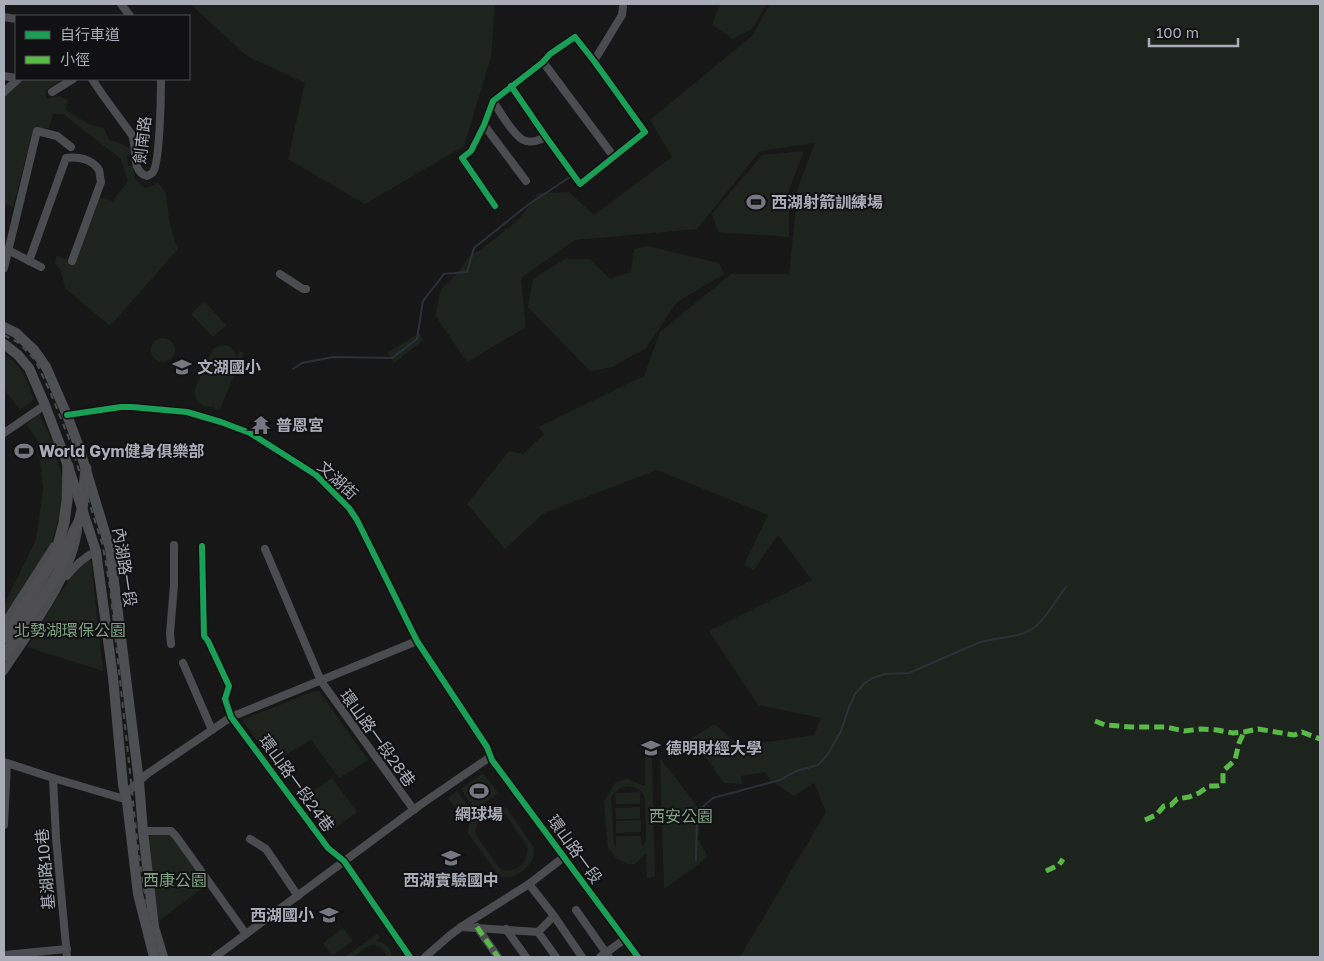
<svg xmlns="http://www.w3.org/2000/svg" width="1324" height="961" font-family="'Golos Text','Noto Sans TC',sans-serif">
  <rect width="100%" height="100%" fill="#171717"/>
  <g fill="#1d241e" fill-rule="evenodd">
    <path d="M190,4h305l-4,53 -27,89 -99,58 -77,-45 17,-76 -58,-27z"/>
    <path d="M720,4h47l-15,25 -19,10 -21,-14z"/>
    <path d="M770,4h550v953h-580l86,-145 -12,-29 -20,13 -24,-16 -4,-8 -25,4 1,8 -18,-1 -32,-45 22,-14 26,22 74,-11 7,-17 -63,-13 -49,-74 103,-51 -34,-45 -24,35 -10,-5 24,-50 -111,-45 -113,43 -39,36 -38,-45 42,-53 14,3 21,-20 -6,-7 106,-51 16,-44 71,-58h58l9,-87 17,-44 -55,8 -63,78 -122,11 -54,38 5,49 -59,35 -32,-47 6,-26 18,-17 10,-16 13,-7 37,-30 20,-26 30,-1 25,23 78,-58 -22,-37 102,-84z"/>
    <path d="M21,79h41l-16,11v9l14,-3 8,5 -3,8 23,15 16,4 5,12 5,1 16,7 1,6 -4,1 1,11h5l2,13 10,9 13,-5 8,10 3,26 4,16 5,14 -68,77 -45,-38 -4,-17 -6,-8 2,-7 16,6 24,-65 16,4 15,-20 -7,-22 -58,-45h-10l-4,14h-15l-21,79 -9,-4v-107z"/>
    <path d="M804,151l-15,39v47l-71,-5 -6,-18 50,-59z"/>
    <path d="M648,246l71,17 5,11 -47,28 -31,46 -34,19 -22,4 -62,-64 5,-28 32,-20h24l21,20 21,-7 3,-23z"/>
    <path d="M204,301l22,24 -13,12 -22,-23z"/>
    <path d="M419,333l4,7 -29,23 -6,-10z"/>
    <circle cx="163" cy="350" r="12"/>
    <path d="M226,345l6,3 5,9 2,-6 5,2 -25,58 -5,-2 1,-3c-11,3 -20,-3 -21,-15l19,-42 6,-3z"/>
    <path d="M4,355c19,11 23,26 30,45l-14,10 -16,-21z"/>
    <path d="M39,413l13,29 10,34 -2,39 -9,29 -47,75v-14l32,-65 7,-50 -5,-49 -12,-16z"/>
    <path d="M88,558l3,3 12,110 -76,-24 30,-49 27,-38z"/>
    <path d="M319,691l49,69 -29,18 -28,-38 -38,22 -31,-42 70,-28z"/>
    <path d="M645,752l7,6 3,119 -8,1 -1,-24 -11,10h-8l-11,-6 -8,-11 -4,-46 12,-19 11,-3 18,7zM628,786c9,1 14,4 17,12l1,43 -4,6 -1,-11h-25v12l-2,-5 -3,-45c3,-8 8,-10 17,-12z"/>
    <path d="M660,758l41,53 -3,28 10,18 -44,32z"/>
    <path d="M483,773l15,20 -23,17 -14,-21z"/>
    <path d="M332,778l25,34 -24,18 -25,-35z"/>
    <path d="M457,791l16,21 -10,7 -15,-21z"/>
    <path d="M640,792v12h-24l-1,-11z"/>
    <path d="M493,805l6,1 8,2 27,40c0,4 0,8 -2,12 -5,10 -22,22 -33,16l-31,-43c1,-17 8,-25 25,-28zM490,813h8l8,2 21,31c3,16 -11,29 -27,23l-25,-35c1,-10 5,-17 15,-21z"/>
    <path d="M640,807v12h-24l-1,-11z"/>
    <path d="M641,820v12l-25,1v-12z"/>
    <path d="M168,829l40,55 -51,38 -12,-92z"/>
    <path d="M343,928l10,13 -21,15 -9,-13z"/>
    <path d="M377,934l3,4 -4,3c9,1 15,7 16,16h-5c-3,-8 -11,-15 -20,-10 -5,2 -9,8 -14,10 -1,0 -7,0 -8,0z"/>
  </g>
  <g fill="none" stroke-linecap="round" stroke-linejoin="round">
    <g stroke="#2a3239" stroke-width="2">
      <path d="M293,369l9,-6 31,-6 59,1 25,-19 6,-38 21,-27 23,-2 7,-24 55,-44 41,-27"/>
      <path d="M696,860l1,-48 16,-14 67,-18 16,-9 22,-6 10,-11 13,-23 8,-24 6,-13 10,-11 8,-5 12,-4 24,-1 69,-30c15,-5 32,-5 46,-10 19,-6 30,-32 42,-46"/>
    </g>
    <g stroke="#4b4c50" stroke-width="8">
      <path d="M121,4l9,12"/>
      <path d="M4,17l12,2"/>
      <path d="M594,61l28,-46 1,-8"/>
      <path d="M543,62l71,95"/>
      <path d="M4,76l12,2"/>
      <path d="M92,79l10,15 30,41c6,13 -2,36 15,41 2,-1 5,-2 6,-4 7,-10 8,-78 8,-93"/>
      <path d="M4,92l14,-13"/>
      <path d="M52,92l21,-13"/>
      <path d="M493,101c6,9 22,38 33,40 7,2 14,-1 20,-4"/>
      <path d="M484,125l42,56"/>
      <path d="M495,206l-33,-48 9,-7 13,-26 9,-24 50,-39 7,-8 25,-17 19,24 51,71 -65,52 -34,-47 -35,-51"/>
      <path d="M8,250l33,17"/>
      <path d="M29,261l37,-103c12,-2 26,1 33,12 1,3 1,8 2,12l-29,79"/>
      <path d="M4,268l33,-137 20,5 14,11"/>
      <path d="M280,274l23,15h3"/>
      <path d="M67,415l54,-8h11l55,5 34,10 29,11 66,42 33,33 8,12 60,121 70,106 5,13 146,197"/>
      <path d="M4,433l41,-28"/>
      <path d="M202,546l2,90 4,5 21,45 -4,13 6,18 97,131 16,13 66,96"/>
      <path d="M265,549l56,132 93,129"/>
      <path d="M67,576c8,-11 16,-18 29,-25"/>
      <path d="M4,624l50,-78"/>
      <path d="M171,644l-1,-11 4,-48v-40"/>
      <path d="M183,663l29,67"/>
      <path d="M4,671c26,-40 68,-94 74,-141"/>
      <path d="M4,762l49,16 68,20 26,-24 84,-57 186,-76"/>
      <path d="M53,778l3,60 11,119"/>
      <path d="M4,825l3,-62"/>
      <path d="M143,831h28l5,5 70,98"/>
      <path d="M250,839l16,10 32,47"/>
      <path d="M529,884l25,32 28,41"/>
      <path d="M576,910l33,47"/>
      <path d="M461,927l77,5 16,-16"/>
      <path d="M477,927l21,30"/>
      <path d="M506,929l20,28"/>
      <path d="M538,932l18,25"/>
      <path d="M4,955l63,-6"/>
      <path d="M215,957l205,-152 70,-48"/>
      <path d="M425,957l24,-21 12,-9 68,-43 35,-27"/>
      <path d="M600,957l25,-18"/>
    </g>
    <g stroke="#4d4f52" stroke-width="10">
      <path d="M4,327l12,6 18,17 12,17 21,48 12,32 31,102 29,233 4,49 11,96 9,30"/>
      <path d="M4,344l14,11 11,13 16,37 23,61 28,85 17,126 10,108 4,17 11,92 16,63"/>
    </g>
    <g stroke="#4e4e51" stroke-width="11">
      <path d="M4,638l51,-81 9,-34 3,-23 1,-34"/>
      <path d="M4,656l54,-83 16,-42 5,-9 3,-12 4,-42"/>
    </g>
    <path stroke="#4b4c4f" stroke-width="2" stroke-dasharray="6 5" stroke-linecap="butt" d="M4,335l15,8 15,16 4,7 13,28 17,42 34,107 4,20 4,25c7,64 14,129 21,193 6,59 11,119 29,176"/>
    <g stroke="#58b947" stroke-width="5" stroke-dasharray="10 5" stroke-linecap="butt">
      <path d="M1095,721l10,4 26,2h35l18,4 17,-2 16,1 16,3 11,-1 14,-3 36,6 8,-3 18,7"/>
      <path d="M1145,820l11,-5 8,-9 7,-1 6,-6 12,-2 10,-4 10,-7h8l6,-2v-13l12,-11 4,-17 5,-11"/>
      <path d="M1046,871l13,-6 4,-6"/>
      <path d="M477,927l21,30"/>
    </g>
    <g stroke="#111113" stroke-width="9">
      <g id="cycleway">
        <path d="M495,206l-33,-48 9,-7 13,-26 9,-24 50,-39 7,-8 25,-17 19,24 51,71 -65,52 -34,-47 -35,-51"/>
        <path d="M67,415l54,-8h11l55,5 34,10 29,11 66,42 33,33 8,12 60,121 70,106 5,13 146,197"/>
        <path d="M202,546l2,90 4,5 21,45 -4,13 6,18 97,131 16,13 66,96"/>
      </g>
    </g>
    <use href="#cycleway" stroke="#1a9f57" stroke-width="6"/>
  </g>
  <defs>
    <g id="stadium-bare" transform="scale(1.5)"><path d="M0-5a6.5 5 0 1 0 0 10a6.5 5 0 1 0 0-10ZM-3.5-1.8h7v3.6h-7Z" fill="#757880" stroke="#111113" stroke-width="2.5" paint-order="stroke"/></g>
    <g id="school-bare" transform="scale(1.5)"><path d="M0-5L7-2L0 1L-7-2ZM-4 1L0 2.5L4 1V4Q0 6-4 4Z" fill="#757880" stroke="#111113" stroke-width="2.5" paint-order="stroke"/></g>
    <g id="temple-bare" transform="scale(1.5)"><path d="M0-6L5-2H3V0L6.5 2.5H4V6H1.5V3h-3V6H-4V2.5H-6.5L-3 0V-2H-5Z" fill="#757880" stroke="#111113" stroke-width="2.5" paint-order="stroke"/></g>
    <g id="university-bare" transform="scale(1.5)"><path d="M0-5L7-2L0 1L-7-2ZM-4 1L0 2.5L4 1V4Q0 6-4 4Z" fill="#757880" stroke="#111113" stroke-width="2.5" paint-order="stroke"/></g>
  </defs>
  <g fill-rule="evenodd">
    <use href="#stadium-bare" x="756" y="202"/>
    <use href="#school-bare" x="182" y="367"/>
    <use href="#temple-bare" x="261" y="425"/>
    <use href="#stadium-bare" x="24" y="451"/>
    <use href="#university-bare" x="651" y="748"/>
    <use href="#stadium-bare" x="479" y="791"/>
    <use href="#school-bare" x="451" y="858"/>
    <use href="#school-bare" x="329" y="915"/>
  </g>
  <g text-anchor="middle" stroke-width="4" stroke-linejoin="round" paint-order="stroke">
    <g font-size="16" fill="#a8adb8" stroke="#111113">
      <text transform="translate(142 140) rotate(-83)" y="6">劍南路</text>
      <text transform="translate(338 480) rotate(43)" y="6">文湖街</text>
      <text transform="translate(125 567) rotate(81)" y="6">內湖路一段</text>
      <text transform="translate(378 738) rotate(54)" y="6">環山路一段28巷</text>
      <text transform="translate(297 783) rotate(54)" y="6">環山路一段24巷</text>
      <text transform="translate(575 849) rotate(54)" y="6">環山路一段</text>
      <text transform="translate(45 869) rotate(-95)" y="6">基湖路10巷</text>
    </g>
    <g font-size="16" font-weight="bold" fill="#a8adb8" stroke="#111113" text-anchor="start">
      <text x="771" y="208">西湖射箭訓練場</text>
      <text x="197" y="373">文湖國小</text>
      <text x="276" y="431">普恩宮</text>
      <text x="39" y="457">World Gym健身俱樂部</text>
      <text x="666" y="754">德明財經大學</text>
      <text x="479" y="820" text-anchor="middle">網球場</text>
      <text x="451" y="886" text-anchor="middle">西湖實驗國中</text>
      <text x="314" y="921" text-anchor="end">西湖國小</text>
    </g>
    <g font-size="16" fill="#7fa381" stroke="#111113">
      <text x="70" y="636">北勢湖環保公園</text>
      <text x="681" y="822">西安公園</text>
      <text x="175" y="886">西康公園</text>
    </g>
  </g>
  <rect width="1324" height="961" fill="none" stroke="#a8adb8" stroke-width="10"/>
  <rect x="15" y="15" width="175" height="65" fill="#111113" stroke="#4d4f55"/>
  <rect x="25" y="31" width="25" height="8" fill="#1a9f57" stroke="#4d4f55"/>
  <text x="60" y="40" font-size="15" fill="#a8adb8">自行車道</text>
  <rect x="25" y="56" width="25" height="8" fill="#58b947" stroke="#4d4f55"/>
  <text x="60" y="65" font-size="15" fill="#a8adb8">小徑</text>
  <path d="M1149 38v8h89v-8" fill="none" stroke="#a8adb8" stroke-width="2.5"/>
  <text x="1156" y="38" font-size="15" fill="#a8adb8" stroke="#111113" stroke-width="4" paint-order="stroke">100 m</text>
</svg>
